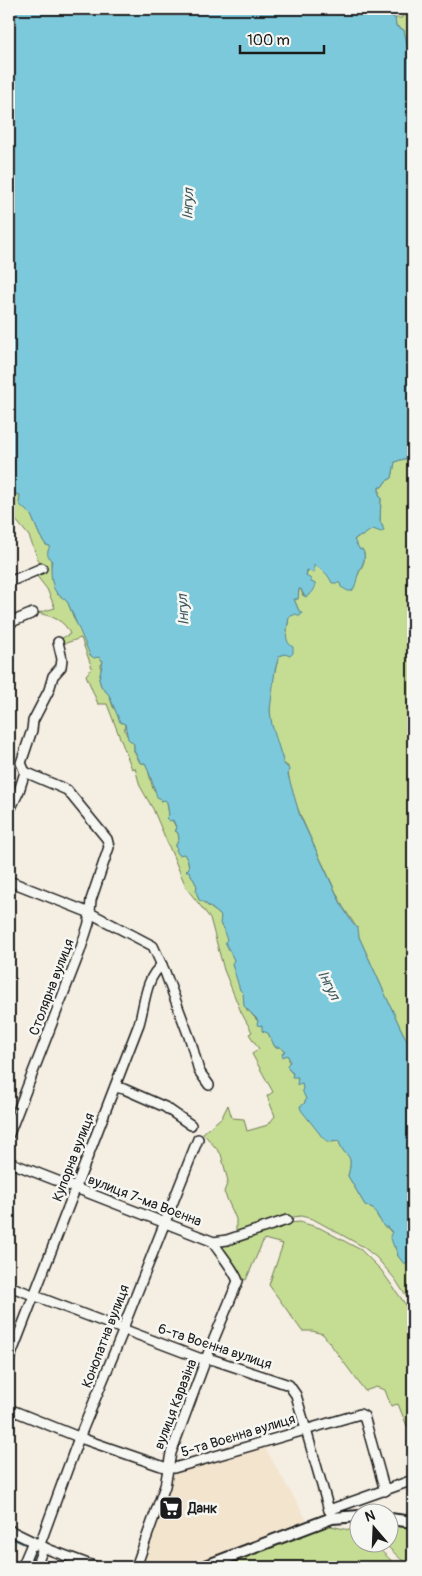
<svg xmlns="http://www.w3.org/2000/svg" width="422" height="1576" font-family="Pangolin,sans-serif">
  <rect width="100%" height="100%" fill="#f5eee2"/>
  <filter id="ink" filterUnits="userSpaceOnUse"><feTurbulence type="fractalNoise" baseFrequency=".02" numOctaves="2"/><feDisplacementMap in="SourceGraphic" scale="10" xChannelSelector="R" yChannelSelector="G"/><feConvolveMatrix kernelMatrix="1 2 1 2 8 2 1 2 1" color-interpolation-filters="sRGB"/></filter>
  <g filter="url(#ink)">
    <path fill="#f3e4ce" d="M262,1443l45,77 -114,47h-54l20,-56 7,-12 4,-27z"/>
    <g fill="#c5dd93" stroke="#707c58">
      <path d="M398,9h15v63l-9,-42 -8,-4 -1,-8h7v-6z"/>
      <path d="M413,456v597l-13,-26 -41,-90c-2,-13 -12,-22 -18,-34 -8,-17 -16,-35 -25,-53 -11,-25 -28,-57 -28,-84l-4,-2c-5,-17 -14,-35 -14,-53 0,-18 4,-38 9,-55l6,-2 3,-9 -2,-5 3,-24 10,-5 -5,-12h4l1,-10h2l2,7 8,-14 -5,-6 2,-6 6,-5 9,4 6,7 29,-1c4,-9 10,-17 4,-26l-2,1 -6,-9 3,-4 5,-1 11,-8 3,2 7,-3 -3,-6 1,-23 -2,-2v-9h3l4,-6 6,-3 3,-16c6,-3 12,-3 18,-6z"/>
      <path d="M9,487l11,8v9l11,11 9,21 6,9 4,1 2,35 5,13 8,5 3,4 7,18 24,36 4,5 -2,3v7l-2,7 2,7 8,9 4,12 12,17c-2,9 4,14 9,20v7l6,12h5l2,3 6,23 14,13 2,13 8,14 -2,2 3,2 1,6 -4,8 9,6 4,8 1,10 8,15c-3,15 15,21 24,30v10l3,2 10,32 6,30 3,3 4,18h2l19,22 7,14h5l9,11v12l7,7 2,-1v8l4,-1 4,16 -2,5c5,9 14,32 23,37 4,1 8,1 12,0 5,19 16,9 9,35l17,29 8,3 6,11 13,14 -1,3 7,20 6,7 3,-1 6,3v42l-18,-28 -19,-22 -14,-11 -49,-27 -12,-3 -16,2 -49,17v-16l-12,-27 4,-11 -7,-27 -18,-21 19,-16 6,-12 4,13 12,1 3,12 21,-6 7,-9 -8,-20 6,-4 -21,-38 7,-5 -10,-15 3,-2 -11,-20 -17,-42 -14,-52 -23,-29 -34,-80 -13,-23 -5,-18 -3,1 -25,-65h-9l-12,-29 6,-7 -11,-30 -21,7 -2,-5 12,-6c-5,-14 -19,-18 -32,-21l17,-5 -8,-19 -11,-14 5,-8 -12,-31 -18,-22 -2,2z"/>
      <path d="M300,1222l20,6 41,22 20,20 32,45v109l-6,2 -9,-22 -7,2 -6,-16 -9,-3 -11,4 -42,-57 -11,-3h-10l-33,-46 14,-41 -19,-5 -18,41 -8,-1 -20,-35 70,-21z"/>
      <path d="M390,1523l23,3v41h-4l-24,-23h5z"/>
      <path d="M326,1525l33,7 1,12h14l24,23h-176z"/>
    </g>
    <path fill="#7dc9dc" stroke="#56848f" d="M9,9h382v7l4,2 1,8 8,4 9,42v384c-6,3 -12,3 -18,6l-3,16 -6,3 -4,6h-3v9l2,1 -1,24 4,9 -3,2 -8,-3 -11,7 -5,1 -3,3 6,10 2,-1c6,10 -1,16 -4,26 -2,6 -2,11 -6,16h-4l-7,-4 -1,-4h-8c-4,-9 -9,-13 -18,-18v8l-7,-3 -1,6 5,3v3l5,2c-2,7 -4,10 -11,13l-4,-8h-2l-1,10h-4l5,12 3,2 -2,3 -4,-2 -7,3c-1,10 -7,24 4,30v6l-3,3 -5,-2 -6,2 -4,14 -5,40 2,15 12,39 5,5 -1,6 12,41 42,90 11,18 5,4 1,9 41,90 13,26v212l-6,-3 -3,2 -6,-8 -2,-9h-2l-4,-11 2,-4 -5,-5h-3l-11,-19 -8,-3 -17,-29c7,-26 -4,-16 -9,-35l-10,1 -6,-4 -22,-28 -1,-4 4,-2 2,-5 -4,-9 1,-1 -1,-6 -5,2 1,-8h-6l1,-4 -4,-3 -2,-5 3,-3 -1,-4 -2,-3 -4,2 -1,-3 3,-3 -5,-4h-5l-7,-14 -6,-2v-5l-5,-1 1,-5 -14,-14 -1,-13 -3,-3 -8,-26 2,-4 -9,-18 2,-2 -3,-8v-4l-4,-4 1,-8c-4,-4 -18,-15 -22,-16l-3,-9 1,-5 -8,-15h-3l3,-3 -1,-7 -4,-7 -5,1 -3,-5 1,-2 -2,-1 4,-8 -1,-6 -3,-3 2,-1 -4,-9 -4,1 -3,-3 3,-3 -2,-13 -2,-2 -5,1 1,-2 -4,-2c-1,-4 -10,-31 -12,-34h-4l-7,-12v-7l-6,-5 -3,-15 -5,-2 -11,-27 -8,-9 -2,-7 4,-18 -4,-4 -5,1 -4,-3 -22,-52c-3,-5 -8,-6 -12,-11 -5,-6 -6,-25 -4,-31 -6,-5 -5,-9 -2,-15l-4,-1 -6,-9 -9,-21 -12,-11 1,-9 -5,-1 -1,-4 -5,-3z"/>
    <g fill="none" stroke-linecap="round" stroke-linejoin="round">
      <g stroke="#56848f" stroke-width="2">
        <path d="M9,1537l18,8"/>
        <path d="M29,1567l6,-18"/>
      </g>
      <g stroke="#1c1c1c" stroke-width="12">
        <g id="minor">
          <path d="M9,582l33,-14"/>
          <path d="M9,623l24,-10"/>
          <path d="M9,812l10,-21 6,-19 -4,-9 11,-33 1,-9 16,-31 4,-14 8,-9 1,-8 -4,-17"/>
          <path d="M9,881l81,32 63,33 12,26 26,70 8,29 10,14"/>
          <path d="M115,1087l9,2 41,18 26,18"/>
          <path d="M9,1134l71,-183 9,-28 2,-23 18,-53 -2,-8 -40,-49 -42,-18"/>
          <path d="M9,1162l205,80 13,-2 60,-20"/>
          <path d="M9,1286l190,72 15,2 75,25 7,10 33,115"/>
          <path d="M9,1360l130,-336c6,-20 6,-46 23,-59"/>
          <path d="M9,1409l77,31 81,28h7l186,-54 4,2 21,75"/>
          <path d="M332,1515l-3,-5 84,-30"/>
          <path d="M9,1530l41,20 46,17"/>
          <path d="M22,1567l9,-21 9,-2"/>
          <path d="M36,1567l6,-16 -2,-7 37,-101 47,-114 1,-6 73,-184"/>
          <path d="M136,1567l29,-81 6,-33 38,-102 29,-70c-5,-13 -16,-25 -24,-37v-2"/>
        </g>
      </g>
      <g stroke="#1c1c1c" stroke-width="14">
        <g id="major">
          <path d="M390,1519l23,3"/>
          <path d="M203,1567l129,-49 28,-2"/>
        </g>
      </g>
      <use href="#minor" stroke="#f6f6f2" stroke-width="9"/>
      <use href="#major" stroke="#f6f6f2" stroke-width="10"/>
    </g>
  </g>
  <defs>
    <g id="supermarket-square" transform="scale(1.25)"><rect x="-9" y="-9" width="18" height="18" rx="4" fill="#1c1c1c" stroke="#f6f6f2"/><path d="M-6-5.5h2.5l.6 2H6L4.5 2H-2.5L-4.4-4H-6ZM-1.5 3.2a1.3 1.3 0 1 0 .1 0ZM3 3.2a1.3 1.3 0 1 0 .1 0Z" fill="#fff"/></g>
  </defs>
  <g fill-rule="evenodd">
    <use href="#supermarket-square" x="171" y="1508"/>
  </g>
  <g text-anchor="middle" stroke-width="5" stroke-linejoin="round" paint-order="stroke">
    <g font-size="14" fill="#1c1c1c" stroke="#f6f6f2">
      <text transform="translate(51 987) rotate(-69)" y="5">Столярна вулиця</text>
      <text transform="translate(73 1157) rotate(-69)" y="5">Купорна вулиця</text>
      <text transform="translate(145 1200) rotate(21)" y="5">вулиця 7-ма Воєнна</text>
      <text transform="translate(105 1336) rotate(-69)" y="5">Конопатна вулиця</text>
      <text transform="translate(215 1346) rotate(18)" y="5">6-та Воєнна вулиця</text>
      <text transform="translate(175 1404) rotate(-69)" y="5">вулиця Каразіна</text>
      <text transform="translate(238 1435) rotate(-17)" y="5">5-та Воєнна вулиця</text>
    </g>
    <g font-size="14" font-weight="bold" fill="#1c1c1c" stroke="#f6f6f2" text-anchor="start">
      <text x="188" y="1513">Данк</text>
    </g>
    <g font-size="15" font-style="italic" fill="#3e595f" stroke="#f6f6f2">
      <text transform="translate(188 204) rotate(-88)" y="5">Інгул</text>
      <text transform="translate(183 610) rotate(-93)" y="5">Інгул</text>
      <text transform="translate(329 985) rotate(63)" y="5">Інгул</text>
    </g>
  </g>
  <rect width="422" height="1576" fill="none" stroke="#f6f6f2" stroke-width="30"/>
  <rect x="15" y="15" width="392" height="1546" fill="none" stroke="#1c1c1c" stroke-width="2" filter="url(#ink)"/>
  <g transform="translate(374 1528) rotate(341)"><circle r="24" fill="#f6f6f2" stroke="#9f9f9c"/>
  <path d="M0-4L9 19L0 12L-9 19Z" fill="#1c1c1c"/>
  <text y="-8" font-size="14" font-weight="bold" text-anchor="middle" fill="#1c1c1c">N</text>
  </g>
  <path d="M240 45v8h84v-8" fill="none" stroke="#1c1c1c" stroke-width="2.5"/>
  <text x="247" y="45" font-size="15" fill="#1c1c1c" stroke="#f6f6f2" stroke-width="4" paint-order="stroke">100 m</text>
</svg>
